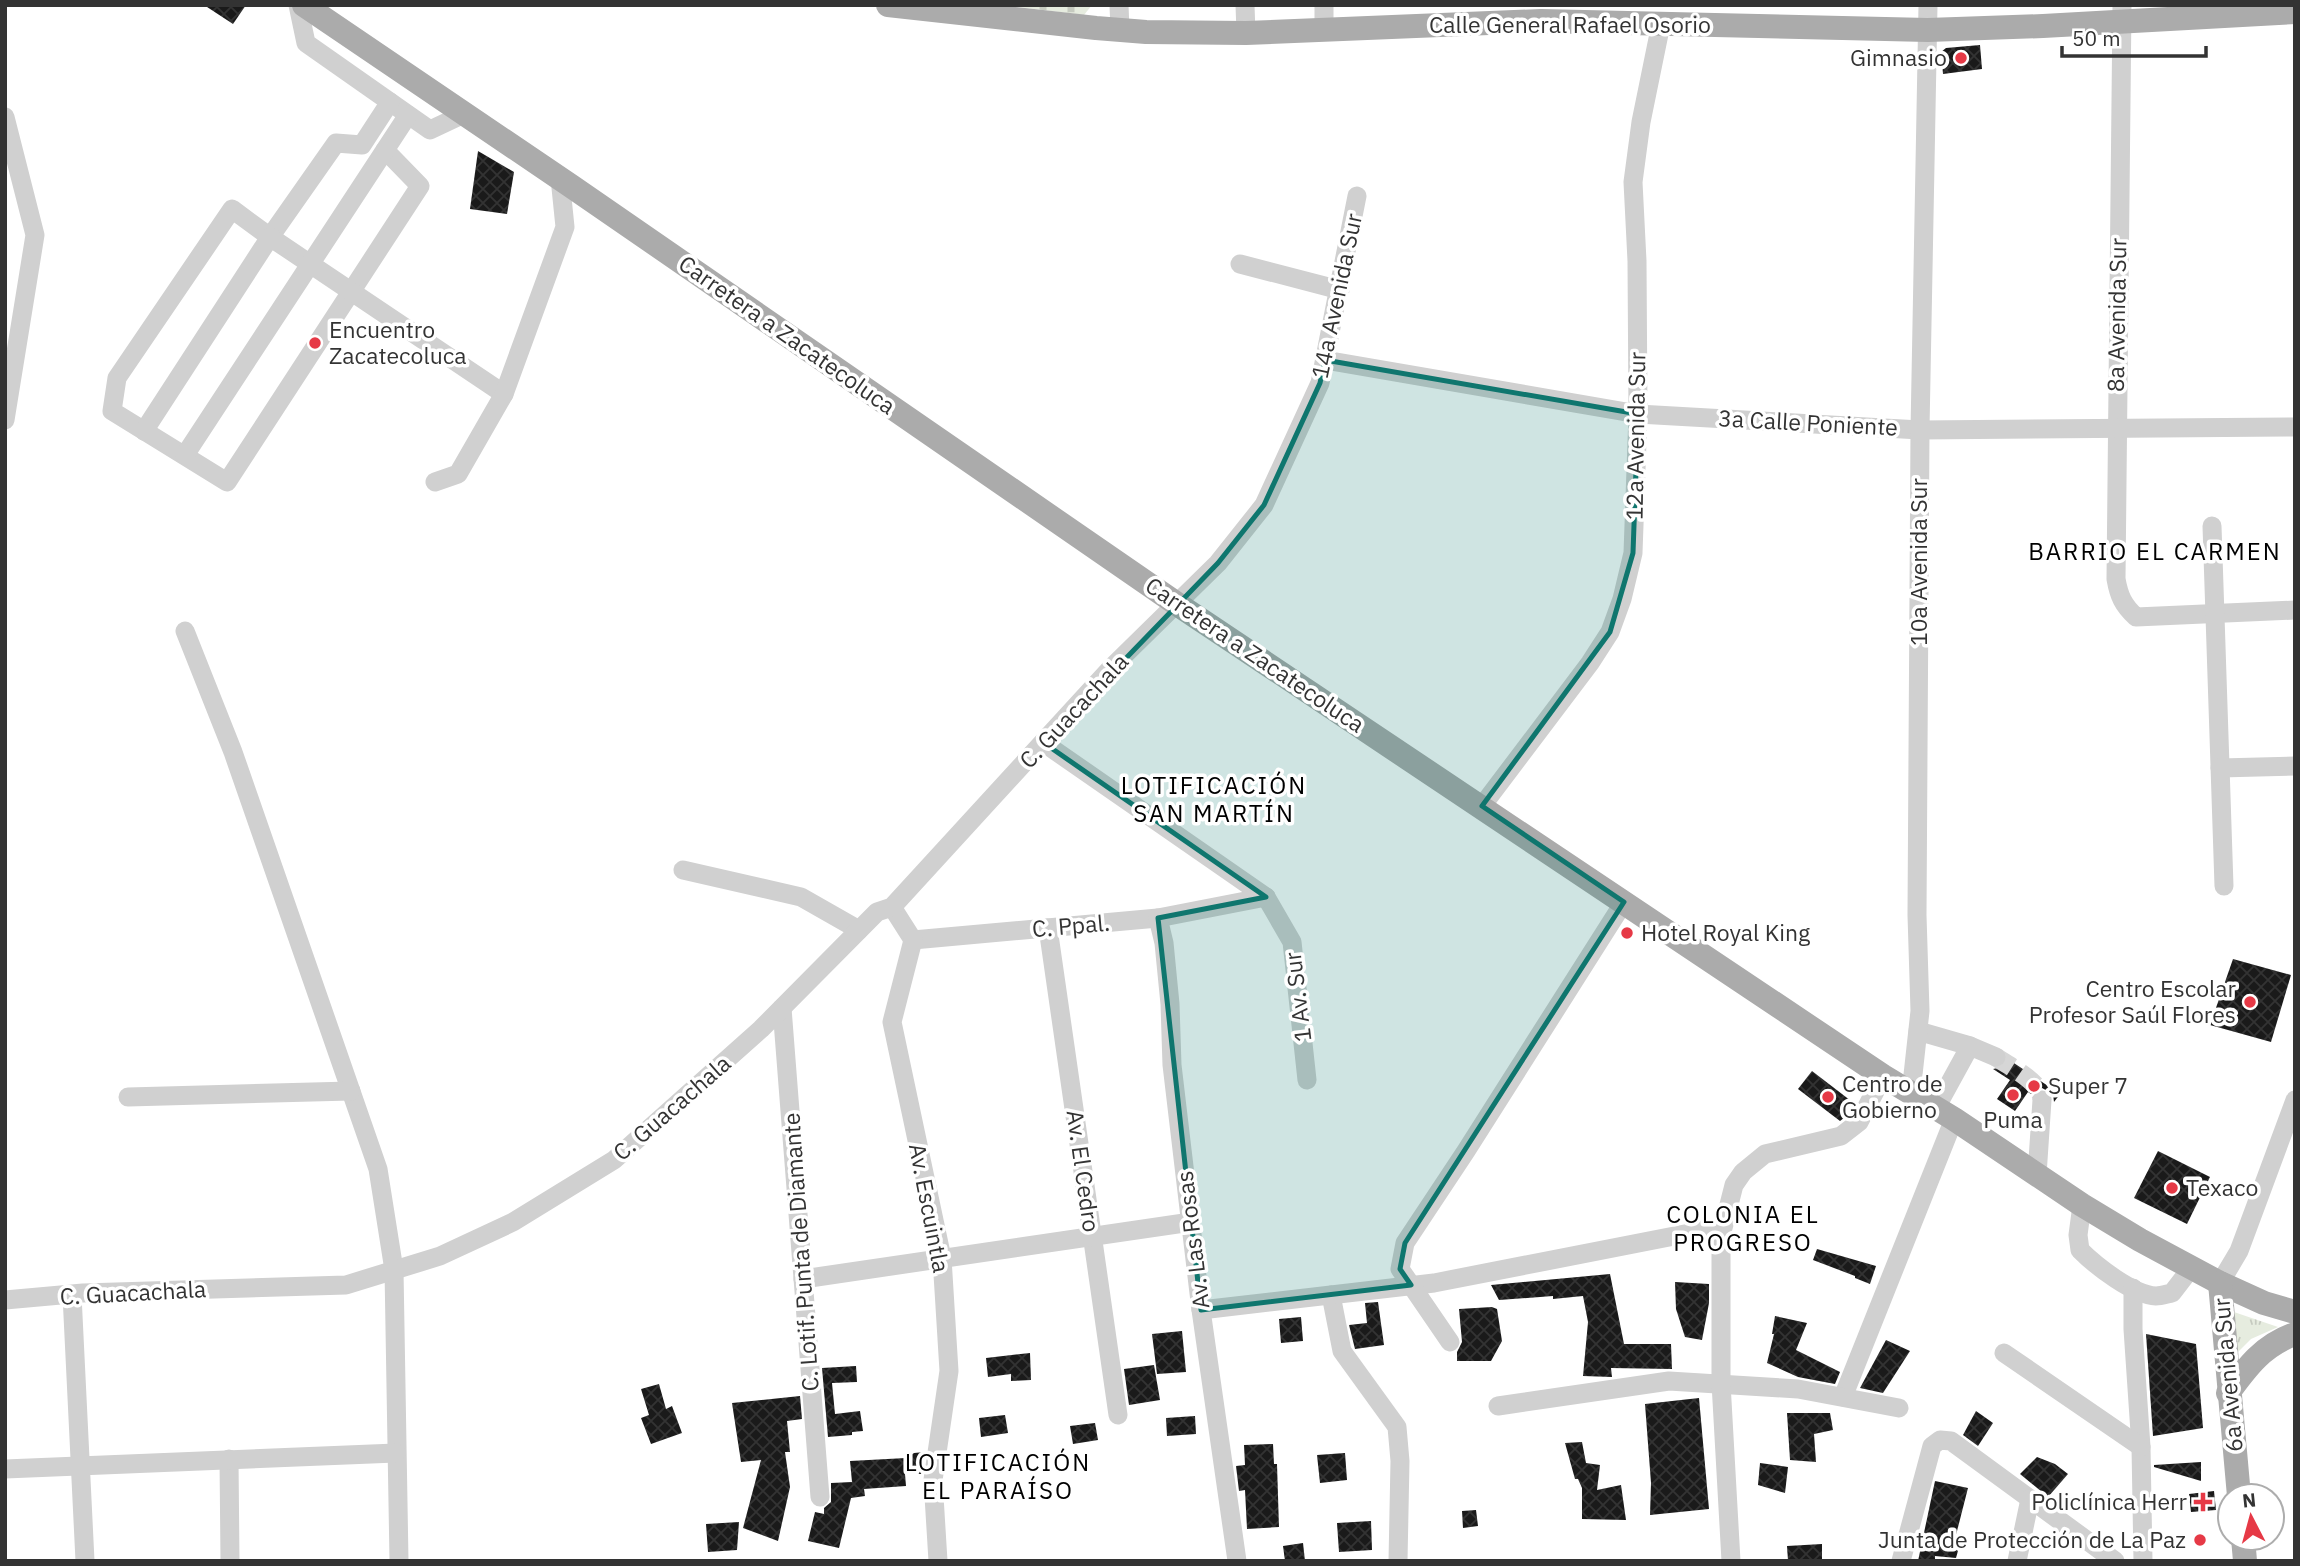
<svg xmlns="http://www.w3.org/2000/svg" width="2300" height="1566" font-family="'IBM Plex Sans',sans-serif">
  <defs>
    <pattern id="grass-tufts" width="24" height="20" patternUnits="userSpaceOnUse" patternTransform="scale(1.75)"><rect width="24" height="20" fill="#e6ecdf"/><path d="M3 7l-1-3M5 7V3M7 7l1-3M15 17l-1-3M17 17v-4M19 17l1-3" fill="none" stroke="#c6cbc0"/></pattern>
    <pattern id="cemetery-stones" width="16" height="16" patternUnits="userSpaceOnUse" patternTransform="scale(1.75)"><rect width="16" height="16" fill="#e6ecdf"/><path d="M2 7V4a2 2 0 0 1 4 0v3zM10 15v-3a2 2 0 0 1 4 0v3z" fill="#c6cbc0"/></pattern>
    <pattern id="building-cross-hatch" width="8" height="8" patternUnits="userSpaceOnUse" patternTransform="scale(1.75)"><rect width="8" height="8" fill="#1a1a1a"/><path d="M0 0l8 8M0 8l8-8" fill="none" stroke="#333"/></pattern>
  </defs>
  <rect width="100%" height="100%" fill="#fff"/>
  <path fill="url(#grass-tufts)" d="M2231,1311l47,16 -27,12 -18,18z"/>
  <path fill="url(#cemetery-stones)" d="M1002,5h90l-8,10z"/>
  <g fill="url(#building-cross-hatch)">
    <path d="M204,5h42l-13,19z"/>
    <path d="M1980,45l2,24 -39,5 -2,-22 5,-4z"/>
    <path d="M478,151l36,21 -7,42 -37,-5z"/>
    <path d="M2233,959l58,16 -20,67 -61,-17z"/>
    <path d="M2008,1059l52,35 -6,8 -1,-8 -11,-6 -11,6 -3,-2 -13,19 -18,-12 13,-19 -17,-11 10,-2z"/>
    <path d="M1812,1071l43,33 -6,10 -9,7 -42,-32z"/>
    <path d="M2158,1151l52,26 -23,47 -53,-26z"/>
    <path d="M1817,1249l59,17 -6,18 -15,-6v-2l-42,-16z"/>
    <path d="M1610,1274l14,70h47l1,25 -61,-1 1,9 -29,-1 5,-54 -5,-26 -30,3v-3l-54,4 -8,-15z"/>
    <path d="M1675,1282l34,2v19l-7,37 -17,-3 -9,-28z"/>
    <path d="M1378,1302l6,43 -29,4 -6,-24 18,-2 -2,-20z"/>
    <path d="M1492,1307l5,2 5,32 -11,20h-34v-9l5,-10 -3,-33z"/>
    <path d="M1775,1316l32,7 -11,27 44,22 -5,12 -37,-7 -31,-14 7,-29h-2z"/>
    <path d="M1301,1317l2,24 -22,2 -2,-24z"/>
    <path d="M1182,1331l4,41 -29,2 -5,-40z"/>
    <path d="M2146,1334l50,10 7,84 -50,8z"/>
    <path d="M1886,1340l24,11 -27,42 -23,-5z"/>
    <path d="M1030,1353l1,27 -20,1v-7l-23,3 -2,-19z"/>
    <path d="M1154,1365l6,35 -31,5 -5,-36z"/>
    <path d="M856,1366l1,16 -25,1 3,31 25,-3 3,20 -11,1v3l-24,2 -6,-69z"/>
    <path d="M659,1384l7,25 6,-3 10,27 -31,11 -10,-26 8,-3 -8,-26z"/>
    <path d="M800,1396l2,23 -15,2 3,31h-5l5,35 -12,54 -35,-13 18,-68 -20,2 -9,-59z"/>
    <path d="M1699,1398l10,111 -59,6 1,-32 -6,-79z"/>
    <path d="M1976,1411l17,12 -15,23 -15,-11z"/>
    <path d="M1787,1413h43l3,17 -19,4 2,28 -26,-2z"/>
    <path d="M1005,1415l3,18 -27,4 -2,-19z"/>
    <path d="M1195,1416l1,18 -29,2 -1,-18z"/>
    <path d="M1095,1423l3,17 -25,4 -3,-18z"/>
    <path d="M1582,1442l4,21 14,2 -3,25 24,-5 5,35 -44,-1v-31l-4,-9h-3l-10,-36z"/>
    <path d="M1273,1444l1,20h3l2,63 -32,2 -2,-39 -6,1 -3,-25 9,-1 -1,-20z"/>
    <path d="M925,1452l-4,22h-16l1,12 -42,3 1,7 -14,2 -12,50 -31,-7 7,-29 9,2v-6l7,-6v-19l21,-1 -2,-21 56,-3 8,-5z"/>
    <path d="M1345,1453l2,27 -27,3 -3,-28z"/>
    <path d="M2037,1457l18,7 13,10 -20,23 -28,-23z"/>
    <path d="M2201,1462v19l-47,-14v-2z"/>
    <path d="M1760,1463l28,4 -3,26 -27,-8z"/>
    <path d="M1935,1481l33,7 -13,51 6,1 -5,18 -21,-2v5h-17z"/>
    <path d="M2214,1491l2,19 -25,2 -2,-18z"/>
    <path d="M1476,1510l2,16 -15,2 -1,-17z"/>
    <path d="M1371,1521l1,29 -33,2 -2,-29z"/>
    <path d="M739,1522l-2,28 -29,2 -2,-28z"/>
    <path d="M1303,1543l2,18h-20l-2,-15z"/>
    <path d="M1822,1544v17h-34l-1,-15z"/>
  </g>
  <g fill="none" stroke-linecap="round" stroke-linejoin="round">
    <path stroke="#d6d6d6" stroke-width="19" stroke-dasharray="19 10" stroke-linecap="butt" d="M1996,1057c14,10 46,25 46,43"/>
    <g stroke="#d0d0d0" stroke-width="19">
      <path d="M298,5l8,38 124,87 34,-16"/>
      <path d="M1119,5l1,25"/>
      <path d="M1245,5l1,28"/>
      <path d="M1324,5v24"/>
      <path d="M2122,5l-6,574c3,17 7,26 20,38l159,-7"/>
      <path d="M5,117l30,118 -30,185"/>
      <path d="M385,150l35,36 -193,296 -115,-71 5,-33 115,-169 38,28 66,-94 26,2 28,-43"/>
      <path d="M1240,264l100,26"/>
      <path d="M1325,360l313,54 282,16 375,-3"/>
      <path d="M144,431l126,-194 234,157"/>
      <path d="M185,455l223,-340"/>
      <path d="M435,482l23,-8 46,-80 61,-167 -5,-49"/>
      <path d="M2212,526l12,360"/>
      <path d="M185,631l48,121 145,417 16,101 5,291"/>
      <path d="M1044,743l222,154 26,45 15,138"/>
      <path d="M2220,768l75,-2"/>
      <path d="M1482,806l108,-143 20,-31 12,-33 11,-46 5,-139 -1,-153 -4,-79 8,-60 20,-98"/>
      <path d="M683,870l118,27 58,33"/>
      <path d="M892,907l21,33 245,-22 108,-21"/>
      <path d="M1158,918l6,25 6,61 2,61 29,245 36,251"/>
      <path d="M1048,928l70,487"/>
      <path d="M913,940l-21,82 50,236 7,113 -16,109 5,81"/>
      <path d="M782,1008l38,489"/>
      <path d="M1918,1031l52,15"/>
      <path d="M1911,1093l9,-82 -3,-96 3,-485 8,-425"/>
      <path d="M128,1097l223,-6"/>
      <path d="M1936,1108l34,-62 26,11"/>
      <path d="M2037,1175l5,-75"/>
      <path d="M2082,1205l-4,30 2,15c16,16 53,45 76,46 5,0 11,-2 16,-3l20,-26"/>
      <path d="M803,1279l388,-57"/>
      <path d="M2220,1283l19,-32 56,-151"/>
      <path d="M2133,1288v41l8,118 2,114"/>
      <path d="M72,1295l13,266"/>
      <path d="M1331,1295l11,56 55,76 3,34 -2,100"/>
      <path d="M5,1300l78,-7 263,-8 94,-29 73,-34 101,-62 147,-131 116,-117 15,-5 219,-239 107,-105 46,-58 56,-122 37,-187"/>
      <path d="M1201,1310l233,-27 271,-53 16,6"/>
      <path d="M1450,1342l-50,-73 5,-26 61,-92 158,-249"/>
      <path d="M2004,1353l137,94"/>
      <path d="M1843,1397l111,-278"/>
      <path d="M1498,1406l171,-25 129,8 101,19"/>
      <path d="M229,1459l1,102"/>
      <path d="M5,1469l391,-16"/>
      <path d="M1731,1561l-10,-178v-147l13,-51 9,-13 22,-18 76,-18 18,-14 24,-46"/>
      <path d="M1901,1561l31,-115 8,-6 11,1 164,120"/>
      <path d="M2017,1561l13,-62"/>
    </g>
    <g stroke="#ababab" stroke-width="24">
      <path d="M304,5l267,181 606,418 706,472 71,43 128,86 58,35 80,43 44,20 31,9"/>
      <path d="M888,5l208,23 50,4 100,1 295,-12 387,9 115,-4 252,-14"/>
      <path d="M2220,1283l19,213"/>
      <path d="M2228,1393c19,-26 35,-48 67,-59"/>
      <path d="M2243,1538l2,23"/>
    </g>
  </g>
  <path fill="#0f766e" fill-opacity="0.2" stroke="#0f766e" stroke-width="5" stroke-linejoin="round" d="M1325,360l313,54 -5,139 -23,79 -128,174 142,96 -219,341 -5,26 11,16 -210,25 -43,-392 108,-21 -222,-154 174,-180 46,-58 56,-122z"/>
  <g fill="#e63946" stroke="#fff" stroke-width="2.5">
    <circle cx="1961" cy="58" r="7"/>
    <circle cx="315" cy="343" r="7"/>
    <circle cx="1627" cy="933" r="7"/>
    <circle cx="2250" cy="1002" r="7"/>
    <circle cx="2034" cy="1086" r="7"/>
    <circle cx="2013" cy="1095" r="7"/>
    <circle cx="1828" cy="1097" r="7"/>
    <circle cx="2172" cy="1188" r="7"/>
    <path d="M2199.5 1491.5h7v7h7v7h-7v7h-7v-7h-7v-7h7z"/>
    <circle cx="2200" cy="1540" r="7"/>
  </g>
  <g text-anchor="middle" stroke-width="7" stroke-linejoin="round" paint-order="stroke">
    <g font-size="23" fill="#333" stroke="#fff">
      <text x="1570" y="33">Calle General Rafael Osorio</text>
      <text transform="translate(1337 296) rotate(-78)" y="8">14a Avenida Sur</text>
      <text transform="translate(2117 315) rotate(-89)" y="8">8a Avenida Sur</text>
      <text transform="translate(787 335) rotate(35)" y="8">Carretera a Zacatecoluca</text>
      <text transform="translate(1808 423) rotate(3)" y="8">3a Calle Poniente</text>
      <text transform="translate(1636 436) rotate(-89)" y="8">12a Avenida Sur</text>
      <text transform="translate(1919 562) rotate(-90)" y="8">10a Avenida Sur</text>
      <text transform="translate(1255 655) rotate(34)" y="8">Carretera a Zacatecoluca</text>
      <text transform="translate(1074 711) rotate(-47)" y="8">C. Guacachala</text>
      <text transform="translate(1071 926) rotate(-5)" y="8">C. Ppal.</text>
      <text transform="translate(1298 997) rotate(-97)" y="8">1 Av. Sur</text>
      <text transform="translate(672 1108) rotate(-41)" y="8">C. Guacachala</text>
      <text transform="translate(1083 1171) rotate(82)" y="8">Av. El Cedro</text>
      <text transform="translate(929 1208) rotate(79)" y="8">Av. Escuintla</text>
      <text transform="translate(1193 1240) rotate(-97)" y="8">Av. Las Rosas</text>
      <text transform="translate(801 1252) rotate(-94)" y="8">C. Lotif. Punta de Diamante</text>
      <text transform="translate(133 1293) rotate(-3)" y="8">C. Guacachala</text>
      <text transform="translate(2228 1375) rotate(-95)" y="8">6a Avenida Sur</text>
    </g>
    <g font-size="23" fill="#333" stroke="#fff" text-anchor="start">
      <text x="1947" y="66" text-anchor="end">Gimnasio</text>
      <text x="329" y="338">Encuentro<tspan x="329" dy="26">Zacatecoluca</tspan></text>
      <text x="1641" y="941">Hotel Royal King</text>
      <text x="2236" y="997" text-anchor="end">Centro Escolar<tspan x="2236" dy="26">Profesor Saúl Flores</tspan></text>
      <text x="1842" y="1092">Centro de<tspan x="1842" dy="26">Gobierno</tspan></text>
      <text x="2048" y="1094">Super 7</text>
      <text x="2013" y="1128" text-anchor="middle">Puma</text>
      <text x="2186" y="1196">Texaco</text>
      <text x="2187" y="1510" text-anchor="end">Policlínica Herr</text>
      <text x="2186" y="1548" text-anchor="end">Junta de Protección de La Paz</text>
    </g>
    <g font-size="24" letter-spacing="2" fill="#000" stroke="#fff">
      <text x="2155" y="560">BARRIO EL CARMEN</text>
      <text x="1214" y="794">LOTIFICACIÓN<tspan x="1214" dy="28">SAN MARTÍN</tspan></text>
      <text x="1743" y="1223">COLONIA EL<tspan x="1743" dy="28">PROGRESO</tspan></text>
      <text x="998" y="1471">LOTIFICACIÓN<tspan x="998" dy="28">EL PARAÍSO</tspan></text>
    </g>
  </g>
  <rect width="2300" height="1566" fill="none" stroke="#333333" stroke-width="14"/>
  <g transform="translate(2251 1517) rotate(354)"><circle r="33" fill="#ffffff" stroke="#adadad" stroke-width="2"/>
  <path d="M0-5L12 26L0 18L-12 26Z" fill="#e63946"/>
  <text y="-10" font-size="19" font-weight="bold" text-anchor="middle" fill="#333333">N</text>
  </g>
  <path d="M2062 46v10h144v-10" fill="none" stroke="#333333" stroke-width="3.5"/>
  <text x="2072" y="46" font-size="21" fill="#333333" stroke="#ffffff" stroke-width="5" paint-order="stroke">50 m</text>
</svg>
